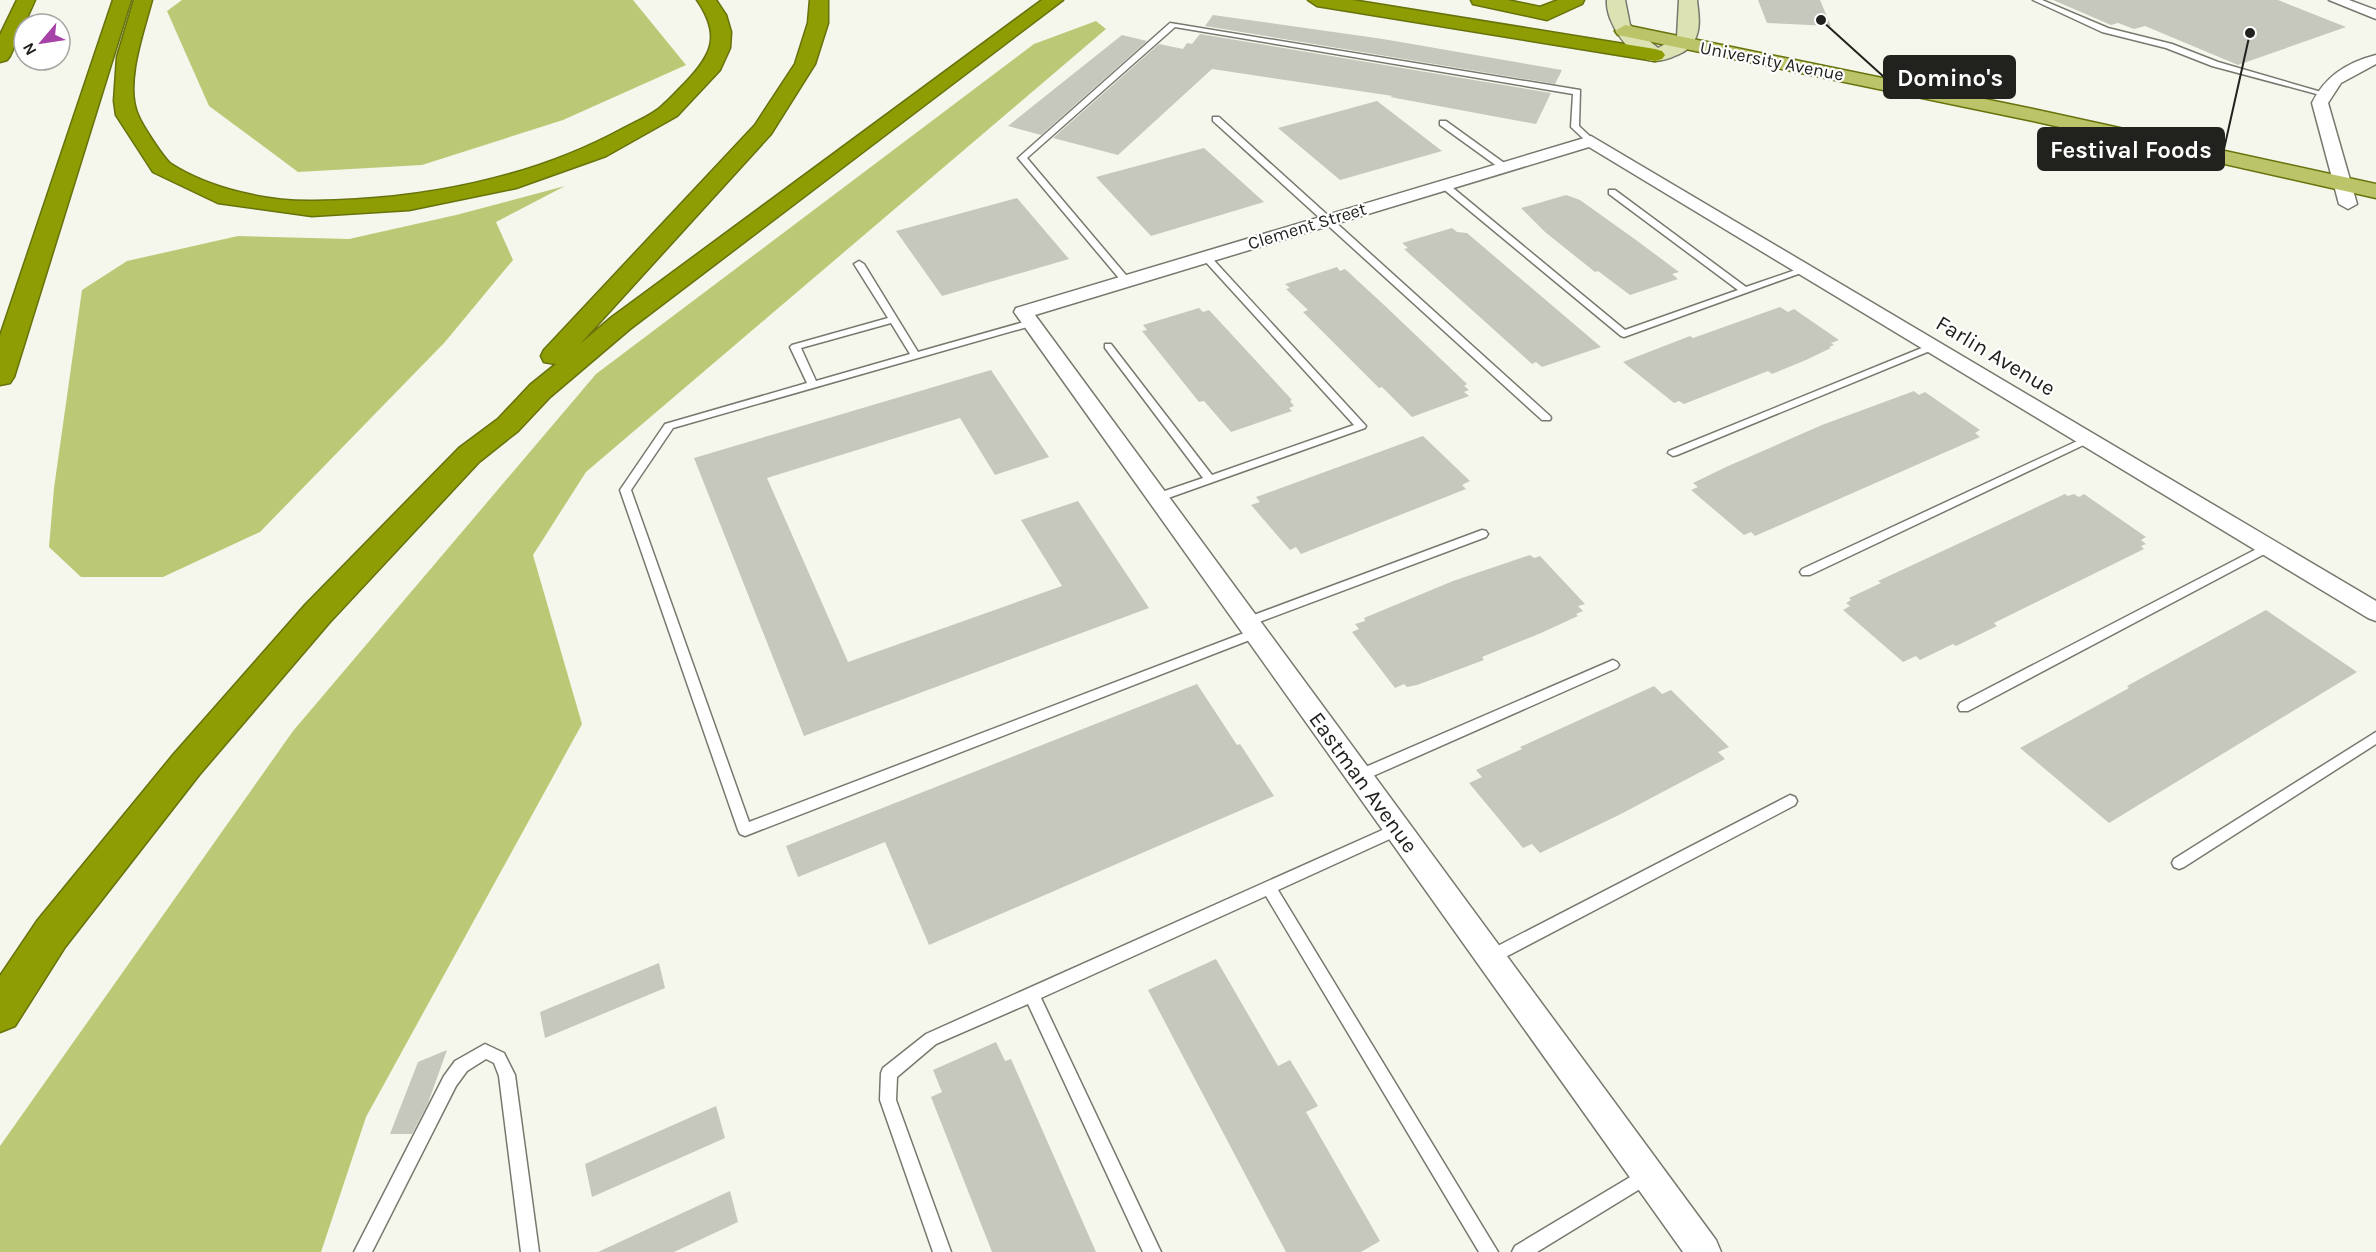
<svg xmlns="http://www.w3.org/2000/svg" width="2376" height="1252" font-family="Karla,sans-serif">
  <rect width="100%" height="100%" fill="#f5f7ec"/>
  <g fill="#bbc977">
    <path d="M182,0h451l53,65 -123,55 -141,45 -124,7 -89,-66 -42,-95z"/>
    <path d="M1096,21l10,8 -520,443 -53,83 49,169 -216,393 -45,135h-321v-106l293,-415 303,-357 438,-330z"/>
    <path d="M565,186l-69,36 17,38 -68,82 -185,190 -97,45h-82l-32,-30 5,-59 28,-198 45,-29 111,-25 111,3 107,-24z"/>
  </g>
  <g fill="#c6c8be">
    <path d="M1758,0h62l11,26 -64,-3z"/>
    <path d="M2053,0h225l68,27 -108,38 -93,-39 -11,3 -16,-6 -7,2z"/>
    <path d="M1213,15l170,24 179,31 -7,14 -350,-58z"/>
    <path d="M1200,34l351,59 -15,31 -146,-27 3,-1 -181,-27 -94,86 -65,-17 106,-94 24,5 4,-6 5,1z"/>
    <path d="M1122,35l25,6 -106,94 -33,-9z"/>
    <path d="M1377,101l65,50 -102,29 -62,-52z"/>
    <path d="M1204,148l60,54 -113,34 -55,-59z"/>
    <path d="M1566,195l14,5 56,40 43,32 -7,2 6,5 -48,16 -32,-24 -3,1 -50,-40 -24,-24z"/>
    <path d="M1017,198l52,61 -127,37 -46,-65z"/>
    <path d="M1452,228l5,4 10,1 134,114 -59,20 -6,-5 -4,2 -128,-115 4,-1 -6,-5z"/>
    <path d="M1337,267l3,4 5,-2 38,35 84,80 -3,2 5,4 -5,2 5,4 -57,21 -30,-30 -3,1 -76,-76 5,-2 -22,-21 4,-1 -5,-4z"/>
    <path d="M1780,307l8,5 6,-3 45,31 -8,3 3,2 -5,2 2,1 -25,12 -34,14 -4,-3 -84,33 -5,-3 -5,2 -51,-41 67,-26 3,2z"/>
    <path d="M1199,308l4,4 6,-2 49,53 34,37 -2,1 4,5 -5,2 3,3 -61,21 -27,-31 -5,1 -57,-71 5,-1 -4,-5z"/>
    <path d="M991,370l58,87 -54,18 -35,-57 -193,60 81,184 214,-76 -41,-66 57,-19 71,107 -345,128 -110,-278z"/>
    <path d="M1914,391l5,4 6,-3 55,38 -5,3 5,4 -225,99 -4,-4 -7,3 -53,-45 7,-3 -5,-4 33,-16 96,-42z"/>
    <path d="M1423,436l47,45 -8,4 4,4 -165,65 -5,-7 -6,3 -39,-45 9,-3 -4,-5z"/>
    <path d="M2065,494l3,2 6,-2 5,3 5,-3 62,43 -5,3 5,4 -5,2 3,3 -150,74 3,3 -41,20 -3,-2 -33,16 -4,-4 -13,6 -60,-52 7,-4 -4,-3 5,-3 -2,-2 32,-15 -3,-2z"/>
    <path d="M1530,555l4,3 6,-2 45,48 -7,2 5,5 -7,3 2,2 -37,17 -59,24 2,3 -67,25 -10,2 -3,-3 -9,4 -43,-56 7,-3 -4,-5 10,-3 -1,-3 89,-37z"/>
    <path d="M2266,610l91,62 -248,151 -89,-75 109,-60 -2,-2z"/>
    <path d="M1197,684l40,61 3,-1 34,52 -345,149 -44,-103 -87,35 -12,-31z"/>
    <path d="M1654,686l8,8 9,-4 58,57 -11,5 7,7 -106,56 -79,38 -8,-9 -9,4 -54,-65 13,-6 -6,-7 46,-21 -2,-2z"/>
    <path d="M1216,959l62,107 12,-6 28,46 -12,6 74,129 -19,11h-75l-138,-262z"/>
    <path d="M659,963l6,25 -120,50 -5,-26z"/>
    <path d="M996,1042l9,19 6,-2 85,193h-104l-61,-155 11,-5 -9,-22z"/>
    <path d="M447,1050l-19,53 -16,31h-22l28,-72z"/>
    <path d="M716,1106l9,32 -133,59 -7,-33z"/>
    <path d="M730,1191l8,31 -64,30h-76z"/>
  </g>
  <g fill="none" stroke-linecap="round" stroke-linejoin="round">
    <g stroke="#77796f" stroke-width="3">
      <g id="service">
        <path d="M2033,0h9l66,28 64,16 46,18 110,32 -4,2 -112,-30 -46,-18 -64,-16z"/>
        <path d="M1170,23l410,67 -1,36 16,15 -7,2 -17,-16 2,-33 -398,-67 -148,131 104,123 -2,2h-6l-105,-125z"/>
        <path d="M1213,117h6l331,299 1,2 -1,2h-8l-329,-299z"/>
        <path d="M1440,121h6l61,44v4h-6l-61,-44z"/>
        <path d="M1441,183h6l178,147 113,-40 -129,-96v-4h6l131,97 58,-20 3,-1 5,3 -188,68 -3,-1 -180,-149z"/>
        <path d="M1206,254l3,1 157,171 -1,2 -208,74 -5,-4 1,-3 50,-17 -98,-130v-4h6l101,131 142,-50 -151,-166 -1,-2z"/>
        <path d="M859,261l5,3 54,88 113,-32 5,3 -2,2 -361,103 -42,62 118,332 503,-192h8l2,3 -2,3 -515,200 -5,-2 -2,-4 -118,-340 45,-66 142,-41 -17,-36 2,-2 96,-27 -34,-54zM891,323l19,31 -94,27 -15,-33z"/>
        <path d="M1934,343l3,1v4l-260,107 -4,1 -5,-3 1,-2z"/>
        <path d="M2088,436l5,3 -1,2 -282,134h-8l-2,-3 2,-3z"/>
        <path d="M1482,530l4,1 2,3 -2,3 -235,88 -4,1 -6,-4 2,-3z"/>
        <path d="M2268,543l6,4 -2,3 -304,161h-8l-2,-4 2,-4z"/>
        <path d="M1613,660l4,2 2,3 -2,3 -253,112 -5,1 -5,-1 -2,-4 2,-4z"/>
        <path d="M2376,732v12l-192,123 -5,2 -5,-2 -2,-4 2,-4z"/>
        <path d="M1790,795l5,2 2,4 -2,4 -299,157 -5,2 -5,-2 -2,-5 2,-5z"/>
        <path d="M1398,823l5,2 2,4 -2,4 -125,57 220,362h-19l-213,-356 -225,102 120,254h-18l-115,-248 -92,40 -39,33 -1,23 55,152h-18l-53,-152 1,-27 2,-5 43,-34z"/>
        <path d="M485,1044l19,9 11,22 24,177h-18l-22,-176 -5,-13 -8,-4 -19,12 -11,15 -84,166h-18l90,-176 11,-15z"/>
        <path d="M1647,1167l6,2 2,6 -2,6 -116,71h-25l3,-6z"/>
      </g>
    </g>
    <g stroke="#77796f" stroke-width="3">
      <g id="minor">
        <path d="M2329,0h20l27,10v9z"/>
        <path d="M2376,55v9l-35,19 -13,20 29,101 -9,5 -9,-5 -27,-101c13,-27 36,-41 64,-48z"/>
        <path d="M1591,136l785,465v20l-8,-3 -779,-471 -554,168 681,925 5,12h-38l-669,-940 2,-4z"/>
      </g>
    </g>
    <g stroke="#77796f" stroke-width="3">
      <path id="secondary" d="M1607,0h18l5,25 28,23 19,-11 2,-37h18c1,11 4,26 -1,37 -3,9 -11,15 -19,18 -6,3 -16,6 -23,6 -23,-1 -49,-39 -47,-61z"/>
    </g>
    <g stroke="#67720c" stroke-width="3">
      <path id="primary" d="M1625,25l408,84 343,75v14l-343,-77 -415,-86 -3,-4z"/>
    </g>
    <g stroke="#67720c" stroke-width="3">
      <g id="motorway">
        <path d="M17,0h18l-25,56 -3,4 -7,2v-27z"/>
        <path d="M113,0h18l-117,377 -4,6 -10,2v-49z"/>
        <path d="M134,0h18c-8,31 -28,84 -14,115 4,10 26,44 33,49 39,25 97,38 143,37 106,-1 217,-22 310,-73 13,-7 29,-13 39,-23 8,-7 15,-15 22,-22 28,-29 36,-48 12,-83h19l10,15 5,17 -1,16 -10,22 -43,46 -71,40 -90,32 -107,22 -97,6 -94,-13 -65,-31 -37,-57 -2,-14 3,-44z"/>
        <path d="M810,0h18v23l-13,41 -44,70 -191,210 32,-27 430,-317h21l-433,329 -80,68 -32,34 -39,31 -150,161 -130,152 -134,172 -50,79 -15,6v-56l37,-55 136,-166 132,-150 154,-157 39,-29 32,-34 26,-21 -12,-2 -3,-6 3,-6 211,-225 40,-61 13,-41z"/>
        <path d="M1308,0h44l303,49 7,2 3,4 -3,4 -7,2 -338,-55z"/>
        <path d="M1471,0h36l33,7 18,-7h26l-2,4 -35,16 -74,-16z"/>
      </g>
    </g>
    <use href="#service" fill="#fff" fill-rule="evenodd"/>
    <use href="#minor" fill="#fff" fill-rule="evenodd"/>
    <use href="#secondary" fill="#dde2b3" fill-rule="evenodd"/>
    <use href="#primary" fill="#bbc468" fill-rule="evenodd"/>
    <use href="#motorway" fill="#8d9d03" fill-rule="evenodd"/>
  </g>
  <g text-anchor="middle" stroke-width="4.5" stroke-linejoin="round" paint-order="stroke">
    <g font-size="18" fill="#21221e" stroke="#fff">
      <text transform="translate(1772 61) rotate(11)" y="6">University Avenue</text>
      <text transform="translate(1307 226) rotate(-17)" y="6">Clement Street</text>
    </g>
    <g font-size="22" fill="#21221e" stroke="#fff">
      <text transform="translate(1996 355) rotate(31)" y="8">Farlin Avenue</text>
      <text transform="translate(1364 782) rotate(54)" y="8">Eastman Avenue</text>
    </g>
  </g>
  <path fill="none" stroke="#21221e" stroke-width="2" d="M1821 20L1884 77M2250 33L2224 149"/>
  <g fill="#21221e" stroke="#fff" stroke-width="2">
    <circle cx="1821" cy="20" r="6"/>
    <circle cx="2250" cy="33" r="6"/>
  </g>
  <g fill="#21221e" stroke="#21221e" stroke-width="2">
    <rect x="1884" y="56" width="131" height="42" rx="6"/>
    <rect x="2038" y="128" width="186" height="42" rx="6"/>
  </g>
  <g font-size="24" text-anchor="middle" font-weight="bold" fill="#fff">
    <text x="1950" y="86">Domino's</text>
    <text x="2131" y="158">Festival Foods</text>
  </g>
  <g transform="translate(42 42) rotate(241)"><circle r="28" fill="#ffffff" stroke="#a6a7a5" stroke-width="1.5"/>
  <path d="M0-4.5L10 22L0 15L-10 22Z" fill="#a642a8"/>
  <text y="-9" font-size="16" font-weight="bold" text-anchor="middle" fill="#21221e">N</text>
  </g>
</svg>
